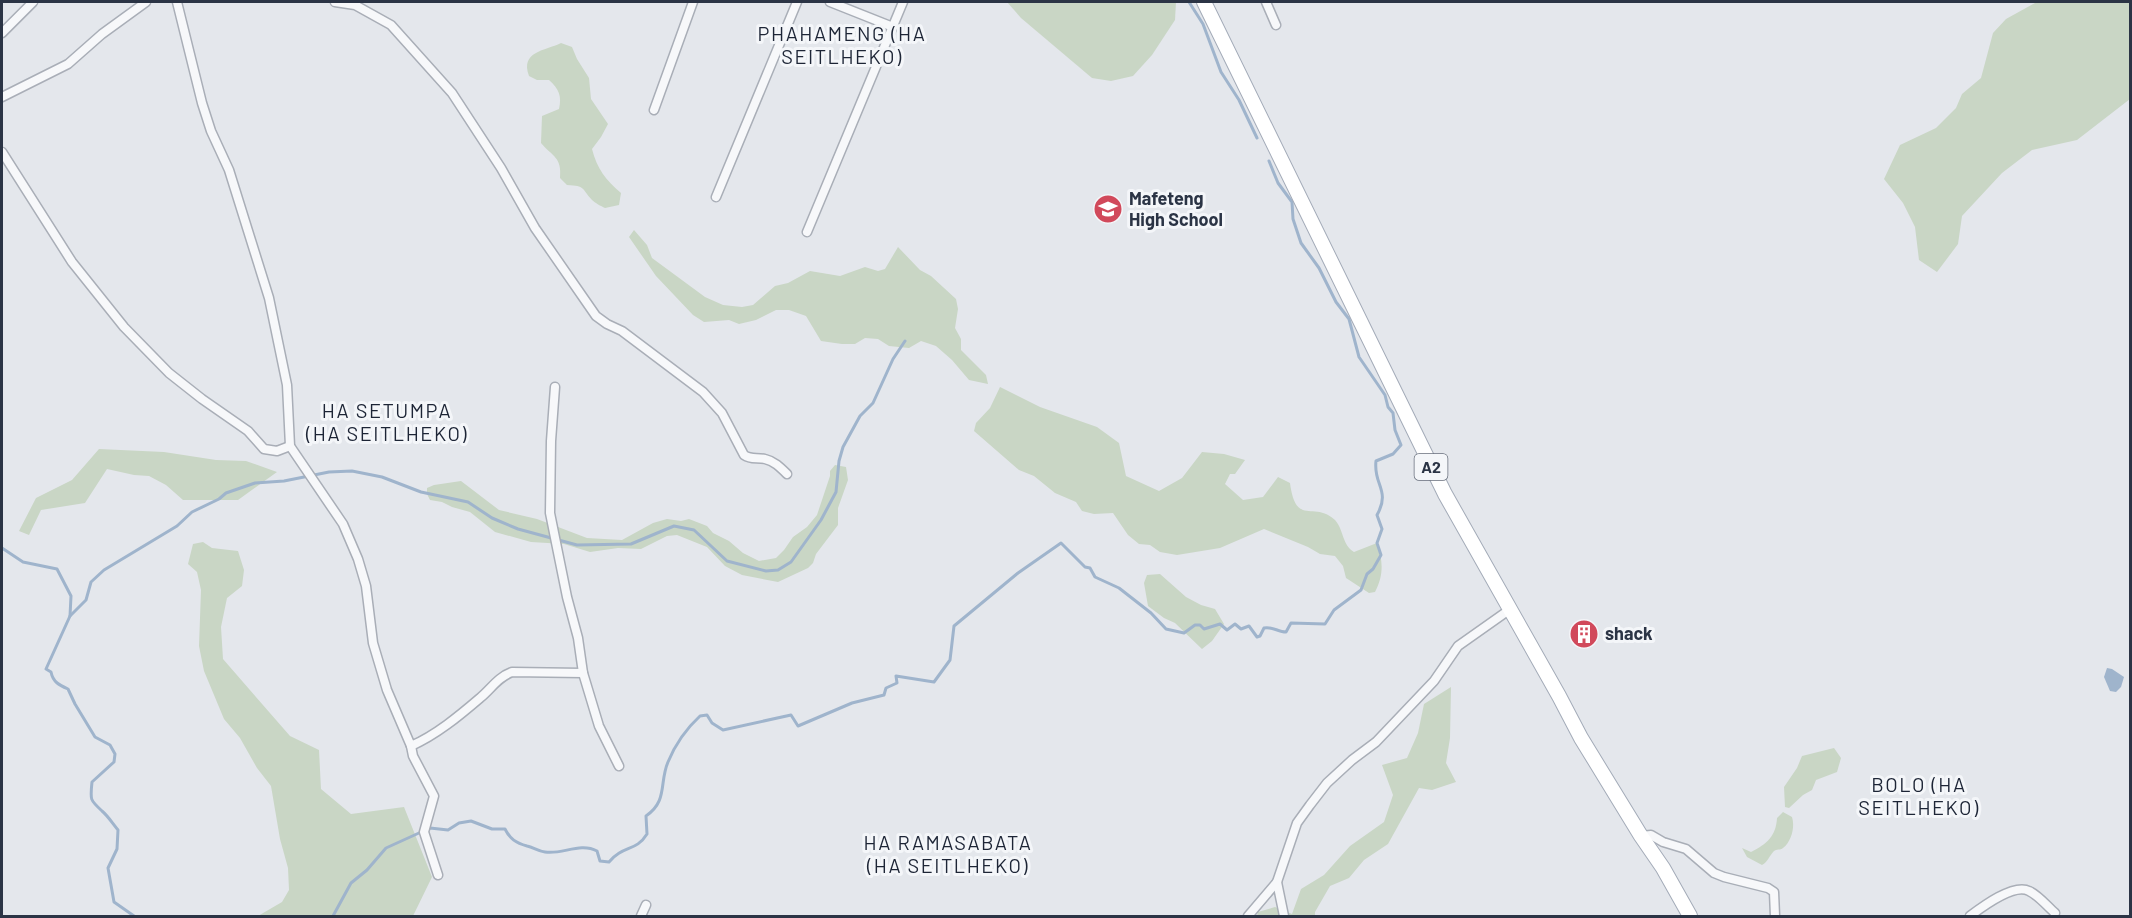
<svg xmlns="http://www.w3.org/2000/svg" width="2132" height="918" font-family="Barlow,sans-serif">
  <rect width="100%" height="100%" fill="#e4e7ec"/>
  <g fill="#c9d6c5">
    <path d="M1007,2h169l-1,18 -23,35 -19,21 -22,5 -19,-3 -71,-60z"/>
    <path d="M2035,3l95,-1v97l-53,41 -45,10 -30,23 -40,43 -4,28 -21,28 -18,-12 -4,-33 -12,-24 -19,-24 16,-34 36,-17 20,-20 6,-14 19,-16 12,-45 13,-14z"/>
    <path d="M561,43l11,4 5,12 12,19 2,21 17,25 -7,13 -9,12c5,20 14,31 29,44l-2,12 -14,3c-4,-2 -10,-5 -13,-8 -11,-12 -6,-14 -25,-15l-7,-7c2,-21 -7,-21 -19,-35l1,-27 17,-7c3,-13 0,-20 -10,-29h-12l-8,-4c-9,-25 16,-25 32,-33z"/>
    <path d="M634,230l13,15 5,13 53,39 18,8 19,2 11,-2 22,-19 13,-3 22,-12 30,5 25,-9 13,4 7,-2 13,-22 22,23 11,6 25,23 2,10 -3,19 6,11v11l25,25 2,9 -19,-4 -17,-20 -16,-14 -15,-5 -12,7 -20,-2 -11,-7 -13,-1 -10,6h-13l-21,-3 -15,-25 -17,-6h-13l-20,10 -17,4 -10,-4 -25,2 -11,-7 -37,-39 -27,-39z"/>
    <path d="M1000,387l40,20 57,20 22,16 7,33 33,15 23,-13 20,-26 22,2 21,6 -10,14h-5l-5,10 18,16 20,-3 15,-20 12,6c6,45 24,17 45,37 9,10 7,25 19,32l23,-9c6,18 7,32 -2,49l-6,1 -23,-15 -3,-12 -8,-10 -15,-2 -12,-7 -44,-18 -44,19 -43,7 -17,-3 -10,-7 -11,-1 -11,-9 -15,-22 -19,1 -12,-3 -6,-9 -21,-9 -21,-17 -15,-6 -45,-39 2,-8 14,-15z"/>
    <path d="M99,449l65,3 52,8 30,1 31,11 -39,28h-55l-17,-15 -17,-9 -15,-1 -27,-6 -22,34 -44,7 -12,25 -10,-4 17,-33 36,-18z"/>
    <path d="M835,465l11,2 2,13 -10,28v17l-22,29 -3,9 -5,5 -30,14 -36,-7 -17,-9 -18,-19 -30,-12 -10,1 -26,13 -23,-1 -28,4 -26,-8 -33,-2 -36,-10 -25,-20 -18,-5 -10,-5 -12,-2 -3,-6v-6l7,-3 27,-4 38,29 38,9 50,19 35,2 31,-17 14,-4 14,2 8,-2 18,7 6,7 16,8 14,12 16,8 17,-3 8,-8 9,-13 14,-10 10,-12 13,-39v-5z"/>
    <path d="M203,542l9,6 26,3 6,19 -2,16 -15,12 -6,29 2,32 67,77 29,14 2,39 30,25 53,-7 28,70 -19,39h-155l24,-14 7,-12 -1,-22 -8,-29 -9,-53 -14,-18 -17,-30 -16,-19 -20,-48 -5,-25 2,-56 -4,-18 -9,-8 5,-20z"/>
    <path d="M1160,574l26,23 15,8 14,4 9,15 -12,17 -10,8 -27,-26 -11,-5 -16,-12 -4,-23 3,-8z"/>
    <path d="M1451,687l-1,51 -4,25 10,19 -24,8 -13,-2 -31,56 -24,16 -15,18 -19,8 -15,26v4h-58l1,-4 17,-5 17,7 9,-25 23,-14 26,-29 34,-24 9,-27 -11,-30 25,-7 11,-25 6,-29z"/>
    <path d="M1834,748l7,10 -4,14 -21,8 -4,10 -9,5 -14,13 -4,-1 -1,-20 13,-19 5,-12z"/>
    <path d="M1783,812l9,5c3,9 0,24 -9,31 -2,2 -6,1 -9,3 -5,5 -6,11 -12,14l-15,-8 -5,-9 9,4c16,-8 25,-16 26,-34z"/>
  </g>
  <path fill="#9fb4cc" d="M2107,668l5,1 12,8 -3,10 -5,5 -6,-1 -6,-14z"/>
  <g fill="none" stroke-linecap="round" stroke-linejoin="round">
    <g stroke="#9fb4cc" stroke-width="3">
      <path d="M1189,2l14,22 18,48 18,28 18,38"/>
      <path d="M2,548l21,14 34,7 14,27 -1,20 -24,53 5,3c2,10 8,13 17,17l7,15 20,33 15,8 5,9 -1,8 -22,20c-2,18 -2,18 10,29 6,5 11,13 16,19l-1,19 -9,19 6,34 20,14"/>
      <path d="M70,616l16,-16 5,-18 13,-12 73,-44 15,-14 27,-13 7,-6 29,-10 29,-2 45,-9 23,-1 30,6 39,15 47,10 24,16 26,11 59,16 54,-1 43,-18 20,4 33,31 39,10 12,-1 13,-8 30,-42 15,-28 3,-31 4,-14 17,-31 13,-13 20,-44 12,-18"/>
      <path d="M333,916l18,-33 16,-13 19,-22 44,-20 18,2 11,-7 12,-2 21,8h13c5,10 11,14 22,17 6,1 11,5 18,6 17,3 35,-10 52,-1l3,10 9,1c14,-17 27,-10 38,-28l-1,-18c22,-15 13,-33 22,-54 7,-17 19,-34 32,-46l7,-1 5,8 11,7 68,-15 7,11 54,-23 32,-8 2,-7 11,-5 -1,-7 38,6 16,-22 4,-34 64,-53 43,-30 24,24 5,1 5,9 24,11 32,25 15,16 18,4 11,-8h5l4,4 16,-5 7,6 8,-6 6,5 8,-3 8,11 3,-1 4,-8c8,-2 14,4 22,4l5,-9 34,1 9,-14 27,-20 6,-16 6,-5 8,-14 -4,-12 5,-14 -5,-14c14,-25 -4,-30 -1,-54l17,-7 8,-9 -6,-15 -2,-17 -5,-6 -3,-12 -26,-38 -10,-38 -13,-17 -17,-34 -18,-25 -8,-24 -1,-17 -14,-19 -9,-22"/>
    </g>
    <g stroke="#a9aeb7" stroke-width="11">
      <g id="minor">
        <path d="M177,2l25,101 9,28 18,39 40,128 18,87 3,61 53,78 15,35 8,27 7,57 14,47 24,56c25,-11 48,-30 69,-48 11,-9 18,-21 32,-26l71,1"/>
        <path d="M335,2l20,3 36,20 61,68 49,75 34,60 61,88 11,8 15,7 81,61 19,21 22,42c7,5 13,2 21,4 9,2 15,8 22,15"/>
        <path d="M830,2l63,25"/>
        <path d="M1266,2l10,23"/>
        <path d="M2,33l31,-31"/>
        <path d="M2,97l66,-33 34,-30 44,-32"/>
        <path d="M654,110l39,-108"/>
        <path d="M2,152l70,110 52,65 45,46 33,26 46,32 16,18 13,2 13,-5"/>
        <path d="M716,197l81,-195"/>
        <path d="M807,232l96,-230"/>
        <path d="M555,387l-4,54 -1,72 17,84 11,41 5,35 16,53 20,40"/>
        <path d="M411,746l2,10 21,40 -10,36 14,43"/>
        <path d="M1641,836l10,-1 12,7 23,7 28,24 10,4 44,11 6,4 1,24"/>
        <path d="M641,916l5,-11"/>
        <path d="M1248,916l29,-34"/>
        <path d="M1284,916l-7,-34 20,-59 13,-18 17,-22 25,-23 24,-18 58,-61 24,-35 51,-36"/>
        <path d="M1970,916c12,-9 44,-33 59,-25 9,4 18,15 26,22"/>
      </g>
    </g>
    <g stroke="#a3abb8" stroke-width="16">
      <path id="primary" d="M1204,2l241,492 114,202 22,42 60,98 22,32 27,48"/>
    </g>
    <use href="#minor" stroke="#f7f8fa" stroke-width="8"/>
    <use href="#primary" stroke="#fff" stroke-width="14"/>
  </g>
  <defs>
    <g id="school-disc" transform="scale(1.5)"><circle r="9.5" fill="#d1495b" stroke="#f4f6f9"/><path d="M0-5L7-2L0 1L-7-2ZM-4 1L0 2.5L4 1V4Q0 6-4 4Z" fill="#fff"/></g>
    <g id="building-disc" transform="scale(1.5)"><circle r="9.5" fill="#d1495b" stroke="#f4f6f9"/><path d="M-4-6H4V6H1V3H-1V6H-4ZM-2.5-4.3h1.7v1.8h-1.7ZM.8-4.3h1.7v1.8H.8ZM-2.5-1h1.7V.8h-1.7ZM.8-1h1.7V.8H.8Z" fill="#fff"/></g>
  </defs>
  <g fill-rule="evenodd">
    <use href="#school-disc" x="1108" y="209"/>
    <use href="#building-disc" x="1584" y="634"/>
  </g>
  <g text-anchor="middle" stroke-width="6" stroke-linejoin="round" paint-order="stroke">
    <rect fill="#f4f6f9" stroke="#676e7b" stroke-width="1.5" x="1414.5" y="454" width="33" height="26" rx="4.5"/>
    <g font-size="16" font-weight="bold" fill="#2b3445">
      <text x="1431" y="473">A2</text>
    </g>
    <g font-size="18" font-weight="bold" fill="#2b3445" stroke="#f4f6f9" text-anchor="start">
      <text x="1129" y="205">Mafeteng<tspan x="1129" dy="21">High School</tspan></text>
      <text x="1605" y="640">shack</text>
    </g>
    <g font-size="20" letter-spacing="1.5" fill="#1d2536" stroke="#f4f6f9">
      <text x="842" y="41">PHAHAMENG (HA<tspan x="842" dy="23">SEITLHEKO)</tspan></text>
      <text x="387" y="418">HA SETUMPA<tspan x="387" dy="23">(HA SEITLHEKO)</tspan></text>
      <text x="1919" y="792">BOLO (HA<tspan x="1919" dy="23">SEITLHEKO)</tspan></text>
      <text x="948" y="850">HA RAMASABATA<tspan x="948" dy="23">(HA SEITLHEKO)</tspan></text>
    </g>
  </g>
  <rect width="2132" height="918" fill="none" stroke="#2b3445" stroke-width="6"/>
</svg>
